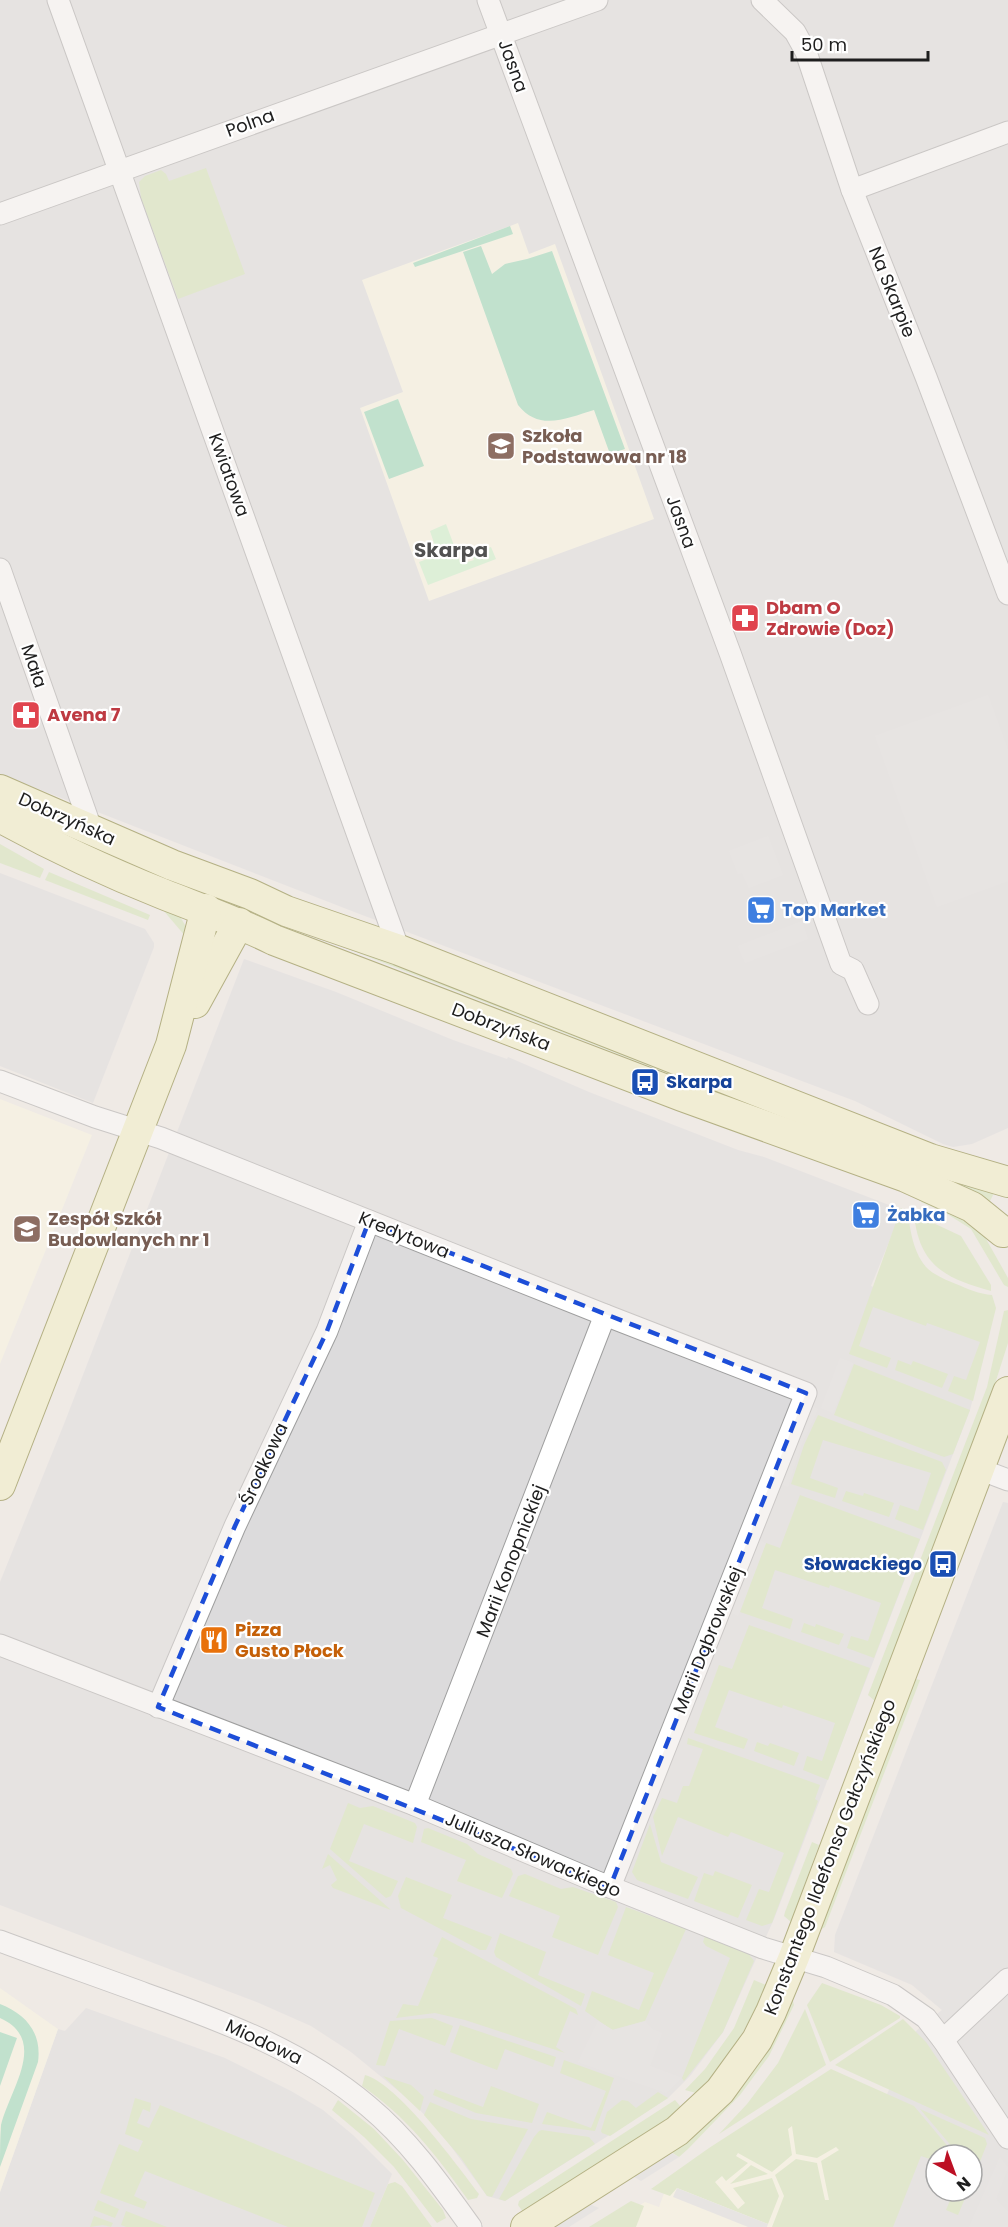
<svg xmlns="http://www.w3.org/2000/svg" width="1008" height="2227" font-family="Poppins,sans-serif">
  <rect width="100%" height="100%" fill="#efeae5"/>
  <g fill="#dcdbdc" fill-rule="evenodd">
    <path d="M0,0h1008v1128l-36,16 -19,3 -10,-3 -88,-43 -498,-188 -357,-139z"/>
    <path d="M0,873l145,56 9,14v4l-61,156 -93,-37z"/>
    <path d="M244,959l92,33 117,48 54,19 1,-2 81,35 149,58 26,7 138,53 -31,76 119,46 -20,78 -196,509 -51,113 -33,44 -22,22 -163,103 -18,-5 -48,-66 -27,-28 -61,-50 -40,-26 -52,-23 -259,-98v-323l64,-158z"/>
    <path d="M1003,1502l5,1v724h-173l53,-135 28,-61 26,-21 -30,-25 -78,-33 1,-17zM936,2155h36v36h-36z"/>
    <path d="M86,2008l139,50 66,33 32,19 30,25 39,39 -22,53h-370v-35l58,-163 7,2z"/>
  </g>
  <g fill="#fcf9e1">
    <path d="M518,223l11,31 26,-10 99,275 -225,82 -69,-193 43,-16 -41,-112z"/>
    <path d="M0,1099l92,36 -92,229z"/>
    <path d="M0,1988l58,41 -58,163z"/>
    <path d="M794,2109l74,33 -33,85h-231l41,-25 14,5 7,-19z"/>
  </g>
  <g fill="#d0e5af">
    <path d="M206,168l39,106 -67,25 -37,-101 -2,-16 6,-6 16,-6 5,4 3,7z"/>
    <path d="M0,844l44,25 -4,9 -40,-15z"/>
    <path d="M49,872l101,43 -2,5 -103,-40z"/>
    <path d="M163,910l15,3 7,12 1,12z"/>
    <path d="M292,921l627,250 -630,-245z"/>
    <path d="M932,1169l64,20 -7,14z"/>
    <path d="M923,1197l13,5 45,28 27,48v9l-4,-2 -33,-56 -27,-17 -23,-10z"/>
    <path d="M901,1208l7,4c2,20 7,51 27,62 6,4 14,7 21,10 12,5 23,10 36,11l4,13 -23,93 -25,-10 6,-15 12,4 14,-38 -53,-19 -1,3 -53,-19 -14,39 32,12 -4,10 -38,-14z"/>
    <path d="M914,1214l47,22 30,49v6c-47,-13 -72,-26 -77,-77z"/>
    <path d="M1008,1310v33l-15,47 -117,312 -8,-7 119,-308 17,-76z"/>
    <path d="M898,1360l13,5 2,-4 35,13 -6,14 -47,-18z"/>
    <path d="M854,1364l116,46 -17,44 -9,3 -110,-42z"/>
    <path d="M818,1415l124,47 4,8 -23,60 -28,-11 5,-14 18,6 13,-38 -108,-33 -13,38 28,10 -3,10 -44,-14 13,-39z"/>
    <path d="M846,1491l17,5 1,-3 30,10 -5,14 -47,-16z"/>
    <path d="M800,1495l120,44 -46,119 -27,-10 4,-12 17,5 13,-38 -51,-18 -1,3 -54,-18 -13,38 31,11 -3,10 -50,-17 26,-69 14,5z"/>
    <path d="M804,1623l11,4 1,-3 28,10 -5,11 -38,-13z"/>
    <path d="M749,1625l121,43 -42,112 -25,-10 4,-14 15,5 13,-38 -52,-18 -1,3 -53,-18 -14,37 33,12 -4,10 -50,-16 25,-68 13,4z"/>
    <path d="M916,1679l4,1 -95,247 -8,5 90,-236z"/>
    <path d="M688,1738l132,47 -5,14 3,2 -46,122 -10,3 -16,-6 13,-31 10,3 15,-39 -53,-21 -3,5 -50,-20 -16,39 -9,-39 9,-19 15,5 6,-17h6l14,-37 -16,-5z"/>
    <path d="M757,1742l11,4 2,-3 29,10 -5,13 -40,-15z"/>
    <path d="M348,1803l12,5 13,-2 42,17 2,4 -4,16 -49,-19 -15,37 49,20 -7,15 -5,2 -56,-49z"/>
    <path d="M650,1824l11,38 37,15 -10,22 -51,-19 -5,-8z"/>
    <path d="M428,1828l39,16 11,10 33,15 2,5 -11,24 -45,-17 9,-21 -45,-18 3,-13z"/>
    <path d="M812,1842l7,3 -28,77 -7,-6 1,-4z"/>
    <path d="M328,1854l63,56 -58,-22 -2,-3 6,-5 -7,-15 -8,4z"/>
    <path d="M715,1871l37,14 -14,33 -44,-17 10,-28 9,3z"/>
    <path d="M525,1874l36,15 12,-2 43,15 2,5 -20,48 -46,-18 8,-21 -51,-20 9,-20z"/>
    <path d="M406,1877l46,18 -9,23 49,19 -6,13h-6l-79,-42 -3,-12z"/>
    <path d="M626,1907l60,22 -41,92 -33,9 -27,-19 7,-20 47,19 15,-37 -46,-18z"/>
    <path d="M500,1933l46,19 -8,23 47,19 -4,12 -85,-49 -2,-5z"/>
    <path d="M705,1936l43,17 6,8 -31,71 -39,49 -2,-3 48,-120 -24,-12 -3,-4z"/>
    <path d="M442,1937l134,72 2,6 -8,-4 -14,36 9,6 -100,-33 -30,-7 -39,5 7,-14 15,2 20,-48 -5,-2z"/>
    <path d="M754,1980l12,5c-17,40 -38,77 -70,108l-11,-3 20,-21 29,-41z"/>
    <path d="M822,1983l59,22 19,11v2l-70,44 -23,-57z"/>
    <path d="M792,1997l2,8 -25,51 -29,39 -52,54 -9,8 -8,-5z"/>
    <path d="M805,2009l21,56 -107,69 28,-30 31,-41z"/>
    <path d="M432,2018l21,8 -8,20 -46,-17 -14,37 -9,-1 14,-44z"/>
    <path d="M903,2019l23,23 63,93 -154,-70z"/>
    <path d="M460,2025l96,32 -3,10 -48,-18 -8,21 -47,-18z"/>
    <path d="M564,2060l50,18 -19,53 -53,-7 5,-12 44,16 15,-37 -46,-18z"/>
    <path d="M831,2069l83,37 41,49h-19v6l-15,-5 -28,71h-121l12,-31 -9,-21 21,-16 21,4 8,37h4l-8,-39 18,-11 -3,-3 -19,11 -21,-4 -4,-28 -4,3 4,26 -20,17 -34,-19 -2,3 12,7 -22,18 -4,-5 -7,6 23,27 7,-6 -12,-15 39,-10 7,18 -11,28 -91,-36 -7,8 -19,-7 58,-41z"/>
    <path d="M365,2075c33,9 92,90 114,119l-2,4 -9,2c-31,-44 -62,-84 -106,-114z"/>
    <path d="M383,2076l28,9 13,12 -4,14z"/>
    <path d="M491,2086l48,18 -7,19 -56,-10 -43,-18 2,-6 48,18z"/>
    <path d="M658,2092l10,6 -58,38 -8,-3 -1,-2 6,-19 15,-12 6,1 8,7z"/>
    <path d="M135,2098l16,5 -1,9 -7,-3 -6,14 12,5 11,-23 215,88 -13,34h-74l-143,-56 -11,25 13,6 -3,7 -44,-16 19,-49 19,8 5,-11 -18,-7z"/>
    <path d="M338,2100l36,29 29,31 40,50 3,8 -9,5 -43,-56 -30,-30 -32,-27z"/>
    <path d="M675,2100l5,6v5l-157,101 -5,-7 1,-4z"/>
    <path d="M430,2102l41,17 57,10 -36,68 -5,-1 -26,-38 -37,-43z"/>
    <path d="M920,2109l65,29 2,6 -12,30 -3,-3v-16h-13z"/>
    <path d="M542,2130l47,7 6,7 -90,57 -6,-2 35,-62 5,-6z"/>
    <path d="M751,2165l17,9 -38,10z"/>
    <path d="M395,2182l7,4 30,41h-62l18,-43z"/>
    <path d="M954,2191h14l-10,24 -12,-5z"/>
    <path d="M98,2200l21,9 -4,9 -21,-8z"/>
    <path d="M631,2201l13,5 -8,21h-47z"/>
    <path d="M126,2211l41,16h-41l-5,-2z"/>
    <path d="M94,2216l19,7 -2,4 -8,-2 -13,2z"/>
  </g>
  <path fill="#c8f5c6" d="M446,524l15,40 13,-4 -2,-6 19,-7 5,12 -68,26 -9,-23 19,-7 -8,-24z"/>
  <g fill="#8ad7b0">
    <path d="M510,226l3,8 -98,33 -2,-4z"/>
    <path d="M481,246l11,28 13,-10 22,-5 25,-8 73,198 -15,5 -16,-44c-27,8 -55,22 -76,-5l-55,-153z"/>
    <path d="M398,399l26,67 -35,13 -25,-67z"/>
    <path d="M0,2004c26,10 42,29 38,58l-38,105c0,-13 0,-29 1,-42 9,-36 48,-85 -1,-107z"/>
    <path d="M0,2032l17,6 -17,48z"/>
  </g>
  <g fill="#dedede">
    <path d="M988,695l20,55v131l-71,26 -62,-171z"/>
    <path d="M768,836l15,39 -34,13 -7,-15 -4,1 -9,-23z"/>
    <path d="M802,921l6,18 -63,24 -7,-17z"/>
    <path d="M840,1358l13,5 -20,50 -12,-5z"/>
    <path d="M808,1404l10,5 -18,39 -12,39 -13,-5z"/>
    <path d="M754,1539l12,4 -28,73 -12,-6z"/>
    <path d="M598,2021l15,9 32,-9 9,9 8,3 -12,33 32,12 -16,15 -88,-31z"/>
    <path d="M668,2151l11,6 -38,24 -10,-6z"/>
    <path d="M1000,2157l8,11 -12,31 12,12v16h-39z"/>
    <path d="M677,2188l91,36 -1,3h-19l-75,-30z"/>
    <path d="M587,2203l12,5 -30,19h-20z"/>
  </g>
  <g fill="none" stroke-linecap="round" stroke-linejoin="round">
    <g stroke="#9f9f9f" stroke-width="23">
      <g id="street">
        <path d="M58,0l341,950"/>
        <path d="M488,0l242,653 111,311 12,6 15,34"/>
        <path d="M762,0l33,32 11,20 46,138 74,187 82,217"/>
        <path d="M852,190l156,-58"/>
        <path d="M0,214l597,-214"/>
        <path d="M0,569l92,262"/>
        <path d="M0,1081l95,36 66,21 444,177 201,78 -196,494"/>
        <path d="M979,1469l29,11"/>
        <path d="M0,1645l415,160 180,76 168,67 63,19 67,28 33,23 17,22 65,98"/>
        <path d="M158,1707l77,-181 92,-195 42,-110"/>
        <path d="M415,1805l190,-490"/>
        <path d="M0,1941c48,18 97,35 146,53 79,28 157,57 222,112 41,34 72,78 103,121"/>
        <path d="M943,2040l65,-61"/>
      </g>
    </g>
    <g stroke="#6d6c0e" stroke-width="32">
      <g id="secondary">
        <path d="M0,790l172,75 78,29 36,17 113,39 531,209 78,23"/>
        <path d="M0,817c52,29 108,55 163,77 38,15 75,28 111,46l408,156 224,81 66,30 31,25"/>
        <path d="M195,1003l44,-80"/>
        <path d="M0,1485l171,-440 35,-136"/>
        <path d="M526,2227l151,-96 43,-40 37,-51 14,-28 23,-55 214,-565"/>
      </g>
    </g>
    <use href="#street" stroke="#fff" stroke-width="21"/>
    <use href="#secondary" stroke="#f4f1be" stroke-width="30"/>
  </g>
  <path d="M0 0H1008V2227H0ZM369,1221l437,172 -196,494 -452,-180 77,-181 92,-195z" fill="#efeae5" fill-opacity=".55" fill-rule="evenodd"/>
  <path fill="none" stroke="#1d4ed8" stroke-width="4.5" stroke-dasharray="12 8" stroke-linejoin="round" d="M369,1221l437,172 -196,494 -452,-180 77,-181 92,-195z"/>
  <defs>
    <g id="school-square" transform="scale(1.5)"><rect x="-9" y="-9" width="18" height="18" rx="4" fill="#8d6e63" stroke="#fff"/><path d="M0-5L7-2L0 1L-7-2ZM-4 1L0 2.5L4 1V4Q0 6-4 4Z" fill="#fff"/></g>
    <g id="pharmacy-square" transform="scale(1.5)"><rect x="-9" y="-9" width="18" height="18" rx="4" fill="#e0444e" stroke="#fff"/><path d="M-2-6h4v4h4v4h-4v4h-4v-4h-4v-4h4Z" fill="#fff"/></g>
    <g id="supermarket-square" transform="scale(1.5)"><rect x="-9" y="-9" width="18" height="18" rx="4" fill="#3f7fe0" stroke="#fff"/><path d="M-6-5.5h2.5l.6 2H6L4.5 2H-2.5L-4.4-4H-6ZM-1.5 3.2a1.3 1.3 0 1 0 .1 0ZM3 3.2a1.3 1.3 0 1 0 .1 0Z" fill="#fff"/></g>
    <g id="bus-square" transform="scale(1.5)"><rect x="-9" y="-9" width="18" height="18" rx="4" fill="#1a4fb4" stroke="#fff"/><path d="M-5-6H5V4H4V6H2V4H-2V6H-4V4H-5ZM-3.5-4V0h7V-4ZM-3.5 1.2v1.5H-2V1.2ZM2 1.2v1.5H3.5V1.2Z" fill="#fff"/></g>
    <g id="restaurant-square" transform="scale(1.5)"><rect x="-9" y="-9" width="18" height="18" rx="4" fill="#e8710a" stroke="#fff"/><path d="M-5-6h1v4h1v-4h1v4h1v-4h1v5L-1.5 .5V6h-2V.5L-5-1ZM5-6V6H3V1.5H1.5Q1.5-4 5-6Z" fill="#fff"/></g>
  </defs>
  <g fill-rule="evenodd">
    <use href="#school-square" x="501" y="446"/>
    <use href="#pharmacy-square" x="745" y="618"/>
    <use href="#pharmacy-square" x="26" y="715"/>
    <use href="#supermarket-square" x="761" y="910"/>
    <use href="#bus-square" x="645" y="1082"/>
    <use href="#supermarket-square" x="866" y="1215"/>
    <use href="#school-square" x="27" y="1229"/>
    <use href="#bus-square" x="943" y="1564"/>
    <use href="#restaurant-square" x="214" y="1640"/>
  </g>
  <g text-anchor="middle" stroke-width="4.5" stroke-linejoin="round" paint-order="stroke">
    <g font-size="18" fill="#1e1e1e" stroke="#fff">
      <text transform="translate(513 66) rotate(70)" y="6">Jasna</text>
      <text transform="translate(250 123) rotate(-20)" y="6">Polna</text>
      <text transform="translate(892 292) rotate(68)" y="6">Na Skarpie</text>
      <text transform="translate(229 475) rotate(70)" y="6">Kwiatowa</text>
      <text transform="translate(681 522) rotate(70)" y="6">Jasna</text>
      <text transform="translate(34 666) rotate(71)" y="6">Mała</text>
      <text transform="translate(67 819) rotate(24)" y="6">Dobrzyńska</text>
      <text transform="translate(501 1027) rotate(21)" y="6">Dobrzyńska</text>
      <text transform="translate(404 1235) rotate(22)" y="6">Kredytowa</text>
      <text transform="translate(264 1464) rotate(-65)" y="6">Środkowa</text>
      <text transform="translate(511 1561) rotate(-69)" y="6">Marii Konopnickiej</text>
      <text transform="translate(708 1640) rotate(-68)" y="6">Marii Dąbrowskiej</text>
      <text transform="translate(533 1855) rotate(23)" y="6">Juliusza Słowackiego</text>
      <text transform="translate(830 1857) rotate(-69)" y="6">Konstantego Ildefonsa Gałczyńskiego</text>
      <text transform="translate(264 2042) rotate(25)" y="6">Miodowa</text>
    </g>
    <g font-size="18" font-weight="bold" fill="#785e54" stroke="#fff" text-anchor="start">
      <text x="522" y="442">Szkoła<tspan x="522" dy="21">Podstawowa nr 18</tspan></text>
      <text x="48" y="1225">Zespół Szkół<tspan x="48" dy="21">Budowlanych nr 1</tspan></text>
    </g>
    <g font-size="18" font-weight="bold" fill="#be3a42" stroke="#fff" text-anchor="start">
      <text x="766" y="614">Dbam O<tspan x="766" dy="21">Zdrowie (Doz)</tspan></text>
      <text x="47" y="721">Avena 7</text>
    </g>
    <g font-size="18" font-weight="bold" fill="#366cbe" stroke="#fff" text-anchor="start">
      <text x="782" y="916">Top Market</text>
      <text x="887" y="1221">Żabka</text>
    </g>
    <g font-size="18" font-weight="bold" fill="#164399" stroke="#fff" text-anchor="start">
      <text x="666" y="1088">Skarpa</text>
      <text x="922" y="1570" text-anchor="end">Słowackiego</text>
    </g>
    <g font-size="18" font-weight="bold" fill="#c56008" stroke="#fff" text-anchor="start">
      <text x="235" y="1636">Pizza<tspan x="235" dy="21">Gusto Płock</tspan></text>
    </g>
    <g font-size="20" font-weight="bold" fill="#515151" stroke="#fff">
      <text x="451" y="557">Skarpa</text>
    </g>
  </g>
  <g transform="translate(954 2173) rotate(139)"><circle r="28" fill="#ffffff" stroke="#a5a5a5" stroke-width="1.5"/>
  <path d="M0-4.5L10 22L0 15L-10 22Z" fill="#bd1024"/>
  <text y="-9" font-size="16" font-weight="bold" text-anchor="middle" fill="#1e1e1e">N</text>
  </g>
  <path d="M792 51v9h136v-9" fill="none" stroke="#1e1e1e" stroke-width="3"/>
  <text x="801" y="51" font-size="18" fill="#1e1e1e" stroke="#ffffff" stroke-width="4.5" paint-order="stroke">50 m</text>
</svg>
